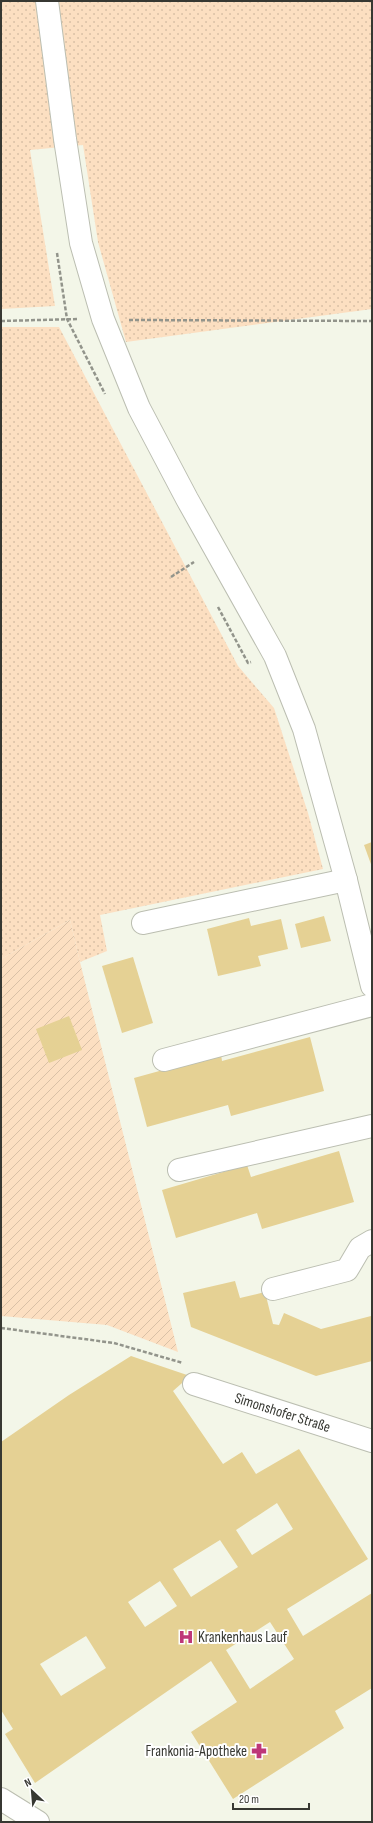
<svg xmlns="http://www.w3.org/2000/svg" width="373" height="1823" font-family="'Sofia Sans Condensed',sans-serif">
  <defs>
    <pattern id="grass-dots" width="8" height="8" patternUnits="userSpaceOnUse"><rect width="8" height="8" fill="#fcdfc1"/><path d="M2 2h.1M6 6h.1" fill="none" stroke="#d9c0a6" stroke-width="1.8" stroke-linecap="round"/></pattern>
    <pattern id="garden-furrows" width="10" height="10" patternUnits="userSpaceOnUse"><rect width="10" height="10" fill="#fcdfc1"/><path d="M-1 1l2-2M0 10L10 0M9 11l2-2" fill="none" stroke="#d9c0a6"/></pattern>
  </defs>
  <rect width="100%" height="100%" fill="#f3f6e8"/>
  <g fill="url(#grass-dots)">
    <path d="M1,1h371v308l-246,33 -28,-100 -15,-97 -53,5 25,156 -54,3z"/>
    <path d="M1,327h58l179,339 36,42 34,105 15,56 -223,46 7,36 -27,11 -10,-42 -69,39z"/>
  </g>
  <path fill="url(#garden-furrows)" d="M70,920l10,42 98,390 -71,-27 -106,-9v-357z"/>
  <g fill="#e5d194" fill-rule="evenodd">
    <path d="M372,842v25l-8,-22z"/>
    <path d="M324,916l7,25 -30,7 -6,-24z"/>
    <path d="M249,918l2,8 30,-7 7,30 -30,7 3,10 -43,10 -11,-47z"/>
    <path d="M133,957l20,66 -31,10 -20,-67z"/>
    <path d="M69,1016l13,34 -33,13 -13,-34z"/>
    <path d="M310,1037l14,54 -93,25 -3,-11 -81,22 -13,-49 87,-24 1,7z"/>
    <path d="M339,1151l15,51 -92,27 -5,-16 -81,25 -14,-48 85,-25 4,12z"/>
    <path d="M235,1281l5,17 25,-6 8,32 6,1 5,-12 37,16 50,-13 1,45 -56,15 -125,-49 -8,-34z"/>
    <path d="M131,1356l59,20 -17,15 50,73 19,-12 14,22 43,-25 69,110 -81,50 16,27 69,-43v95l-37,23 9,17 -111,71 -42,-67 46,-30 -26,-41 -176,122 -30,-49 8,-5 -12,-19v-268l68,-47zM277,1503l16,26 -41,26 -16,-25zM220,1540l18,27 -47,30 -18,-28zM160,1581l17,25 -32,21 -17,-25zM270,1622l24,37 -44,30 -24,-39zM86,1636l20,32 -45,28 -21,-32z"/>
  </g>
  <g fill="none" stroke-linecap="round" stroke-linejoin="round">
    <g stroke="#bbbeb1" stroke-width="24">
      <g id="minor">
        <path d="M47,1l18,138 16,104 22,76 36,89 48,91 88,157 29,73 42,151 26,106"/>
        <path d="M143,923l203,-43"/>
        <path d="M164,1060l208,-55"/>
        <path d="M179,1170l193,-44"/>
        <path d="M273,1289l74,-19 13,-22 12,-7"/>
        <path id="s1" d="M194,1384l178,57"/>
        <path d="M1,1799l37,23"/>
      </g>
    </g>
    <g stroke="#92948b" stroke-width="2.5" stroke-dasharray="4 2" stroke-linecap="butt">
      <path d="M57,253l10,66 38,75"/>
      <path d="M129,320l243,1"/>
      <path d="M1,321l77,-2"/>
      <path d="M171,577l23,-15"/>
      <path d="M218,607l30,56 3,-1"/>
      <path d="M1,1328l113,15 69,20"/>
    </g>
    <use href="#minor" stroke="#fff" stroke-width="22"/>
  </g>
  <defs>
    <g id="hospital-bare" transform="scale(1.2)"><path d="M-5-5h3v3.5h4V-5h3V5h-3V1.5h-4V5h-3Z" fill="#be3778" stroke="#fff" stroke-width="2.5" paint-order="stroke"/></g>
    <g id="pharmacy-bare" transform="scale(1.2)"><path d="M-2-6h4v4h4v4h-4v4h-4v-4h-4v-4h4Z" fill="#be3778" stroke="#fff" stroke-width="2.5" paint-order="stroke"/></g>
  </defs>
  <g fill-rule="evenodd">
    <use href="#hospital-bare" x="186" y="1637"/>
    <use href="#pharmacy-bare" x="259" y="1751"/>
  </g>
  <g text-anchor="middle" stroke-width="4" stroke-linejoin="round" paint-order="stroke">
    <g font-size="15" fill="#373832" stroke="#fff">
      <text dy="5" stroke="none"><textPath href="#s1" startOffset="93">Simonshofer Straße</textPath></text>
    </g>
    <g font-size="15" fill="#373832" stroke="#fff" text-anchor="start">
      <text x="198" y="1642">Krankenhaus Lauf</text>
      <text x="247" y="1756" text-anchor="end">Frankonia-Apotheke</text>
    </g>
  </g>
  <rect width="373" height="1823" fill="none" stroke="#373832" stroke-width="4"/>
  <g transform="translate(32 1791) rotate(334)" stroke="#ffffff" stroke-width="3" paint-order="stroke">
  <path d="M0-3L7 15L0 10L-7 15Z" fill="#373832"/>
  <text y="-6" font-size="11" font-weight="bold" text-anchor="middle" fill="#373832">N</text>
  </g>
  <path d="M233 1803v6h76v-6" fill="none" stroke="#373832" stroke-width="2"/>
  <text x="239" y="1803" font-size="12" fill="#373832" stroke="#ffffff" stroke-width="3" paint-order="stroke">20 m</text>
</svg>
